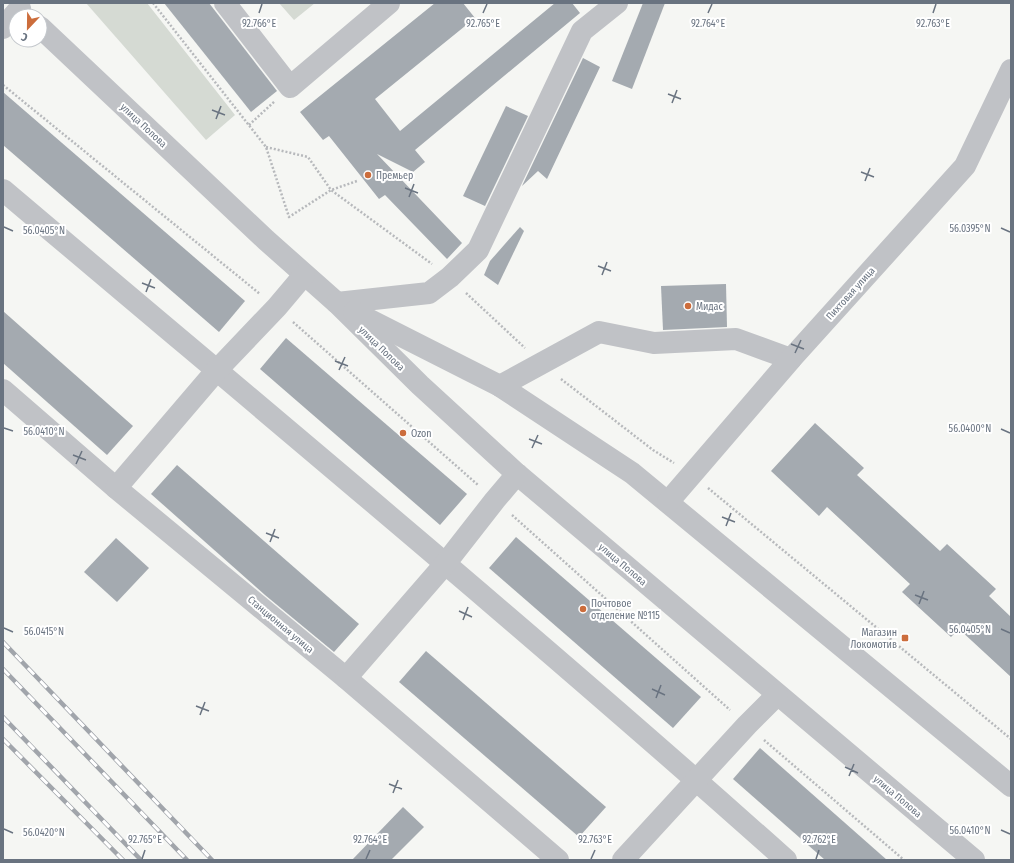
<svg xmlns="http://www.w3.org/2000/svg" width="1014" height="863" font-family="'Fira Sans Condensed',sans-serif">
  <rect width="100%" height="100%" fill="#f5f6f3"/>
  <g fill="#d5dad3">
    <path d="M86,3h61l88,112 -29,25z"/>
    <path d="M279,3h36l-21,17z"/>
  </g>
  <g fill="#a4aab0">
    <path d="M164,3h45l68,88 -26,21z"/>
    <path d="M435,3h28l12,15 -100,81 25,32 155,-128h17l8,10 -165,137 10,12 -12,10 -36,-18 85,89 -15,16 -62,-64 -6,4 -50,-63 -6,4 -23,-28z"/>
    <path d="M643,3h22l-33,86 -20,-8z"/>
    <path d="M583,58l17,9 -53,112 -9,-8 -16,15z"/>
    <path d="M3,92l242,209 -26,31 -216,-187z"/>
    <path d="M506,106l22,10 -43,90 -22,-10z"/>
    <path d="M520,227l4,4 -26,54 -14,-10 6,-14z"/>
    <path d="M726,284l1,43 -64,3 -2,-44z"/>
    <path d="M3,311l130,115 -26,29 -104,-92z"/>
    <path d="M286,338l181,156 -27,31 -180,-156z"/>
    <path d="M815,423l49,45 -7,7 83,76 7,-7 49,45 -7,7 22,21v60l-52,-48 -8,8 -49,-45 8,-8 -83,-77 -8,9 -48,-45z"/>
    <path d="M177,465l182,159 -25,28 -69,-57 -114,-101z"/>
    <path d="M516,537l185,160 -28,31 -184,-160z"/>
    <path d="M116,538l33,30 -32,34 -33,-30z"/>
    <path d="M426,651l180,156 -27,30 -180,-155z"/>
    <path d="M760,748l127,112h-62l-92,-81z"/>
    <path d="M403,807l21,20 -33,33h-39z"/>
  </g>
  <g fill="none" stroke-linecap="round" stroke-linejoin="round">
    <g stroke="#b7b9bc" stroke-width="2.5" stroke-dasharray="2 2" stroke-linecap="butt">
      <path d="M153,3l113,144 23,70 42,-27 26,-9"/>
      <path d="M3,85l257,209"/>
      <path d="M249,125l26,-24"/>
      <path d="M266,147l42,10 23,33 101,74"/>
      <path d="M466,293l59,55"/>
      <path d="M293,322l185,163"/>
      <path d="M561,379l92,71 21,13"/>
      <path d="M708,488l303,251"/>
      <path d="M512,515l218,195"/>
      <path d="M764,740l140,120"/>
    </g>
    <g stroke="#c0c2c6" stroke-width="22">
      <path d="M225,3l65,84 99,-84"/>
      <path d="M40,27l226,213 71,63 83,82 97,89 457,386"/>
      <path d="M3,28l17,-20"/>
      <path d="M3,190c262,222 527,441 783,670"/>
      <path d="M337,303l92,-10 21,-16 28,-27 104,-219 35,-28"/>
      <path d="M354,312l146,74 132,87 379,313"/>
      <path d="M500,386l99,-54 55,11 82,-4 55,20"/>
      <path d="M3,390l113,98 230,190 212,182"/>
      <path d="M116,488l100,-117 61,-64 27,-32"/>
      <path d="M668,502l123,-143 174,-193 46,-96"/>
      <path d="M346,678l99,-114 50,-64 22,-26"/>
      <path d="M623,860l124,-135 30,-30"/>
    </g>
    <g stroke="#a1a5ab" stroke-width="4.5">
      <g id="rail">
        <path d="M3,642l209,218"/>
        <path d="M3,669l184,191"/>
        <path d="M3,717l138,143"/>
        <path d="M3,739l120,121"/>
      </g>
    </g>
    <use href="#rail" stroke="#fff" stroke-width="3" stroke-dasharray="9" stroke-linecap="butt"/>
  </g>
  <path fill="none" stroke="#697380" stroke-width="1.5" d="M259,13l3,-9M483,13l4,-9M708,13l4,-9M933,13l3,-9M668,94l13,5M672,103l5,-13M212,110l13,5M216,119l5,-13M861,172l13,5M865,181l5,-13M405,188l13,5M409,197l5,-13M4,227l9,4M1001,228l9,4M598,266l13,5M602,275l5,-13M142,283l13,5M146,292l5,-13M791,344l13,5M795,353l6,-13M335,361l13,5M339,370l6,-13M4,428l9,3M1001,429l9,4M529,439l13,5M532,448l6,-13M73,455l13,5M76,464l6,-13M722,517l13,5M726,526l5,-13M266,533l13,5M270,542l5,-13M915,595l13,5M919,604l5,-13M459,611l13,6M463,620l5,-13M4,628l9,4M1001,629l9,4M652,689l13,6M656,698l5,-13M196,706l13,5M200,715l5,-13M845,767l13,6M849,776l5,-12M389,784l13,5M393,793l5,-13M4,829l9,4M1001,830l9,4M142,859l3,-9M366,859l4,-9M591,859l4,-9M816,859l3,-9"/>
  <g fill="#cc6d3c" stroke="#fff" stroke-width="1.5">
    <circle cx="368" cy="175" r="4"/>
    <circle cx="688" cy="306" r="4"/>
    <circle cx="403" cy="433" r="4"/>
    <circle cx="583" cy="609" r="4"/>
    <rect x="901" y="634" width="8" height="8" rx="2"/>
  </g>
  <g text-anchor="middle" stroke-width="4" stroke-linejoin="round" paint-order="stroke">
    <g font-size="10" fill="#697380" stroke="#fff">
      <text transform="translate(144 125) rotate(43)" y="4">улица Попова</text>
      <text transform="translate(850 293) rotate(-48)" y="4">Пихтовая улица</text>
      <text transform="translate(382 348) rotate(44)" y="4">улица Попова</text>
      <text transform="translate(623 564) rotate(40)" y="4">улица Попова</text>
      <text transform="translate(281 624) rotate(40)" y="4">Станционная улица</text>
      <text transform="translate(898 796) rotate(40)" y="4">улица Попова</text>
    </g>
    <g font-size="10" fill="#697380" stroke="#fff" text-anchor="start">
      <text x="376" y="179">Премьер</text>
      <text x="696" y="310">Мидас</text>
      <text x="411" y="437">Ozon</text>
      <text x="591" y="607">Почтовое<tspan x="591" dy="12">отделение №115</tspan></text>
      <text x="897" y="636" text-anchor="end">Магазин<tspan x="897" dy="12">Локомотив</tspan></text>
    </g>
  </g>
  <g font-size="10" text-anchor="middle" fill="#697380" stroke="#fff" stroke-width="4" stroke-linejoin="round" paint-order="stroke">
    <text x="708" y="27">92.764°E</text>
    <text x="259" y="27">92.766°E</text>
    <text x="483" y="27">92.765°E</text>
    <text x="933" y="27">92.763°E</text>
    <text x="970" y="232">56.0395°N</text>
    <text x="44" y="234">56.0405°N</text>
    <text x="970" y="432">56.0400°N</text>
    <text x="44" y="435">56.0410°N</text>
    <text x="970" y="633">56.0405°N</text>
    <text x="44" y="635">56.0415°N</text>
    <text x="970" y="834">56.0410°N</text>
    <text x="44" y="836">56.0420°N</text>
    <text x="145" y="843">92.765°E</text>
    <text x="370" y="843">92.764°E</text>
    <text x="595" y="843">92.763°E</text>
    <text x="819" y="843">92.762°E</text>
  </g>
  <rect width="1014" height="863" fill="none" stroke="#697380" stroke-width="8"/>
  <g transform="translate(28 28) rotate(202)"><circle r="19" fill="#ffffff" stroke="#c3c7cc"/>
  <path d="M0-3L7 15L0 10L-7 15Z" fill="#cc6d3c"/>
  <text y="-6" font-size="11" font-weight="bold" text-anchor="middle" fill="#697380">С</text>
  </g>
</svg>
